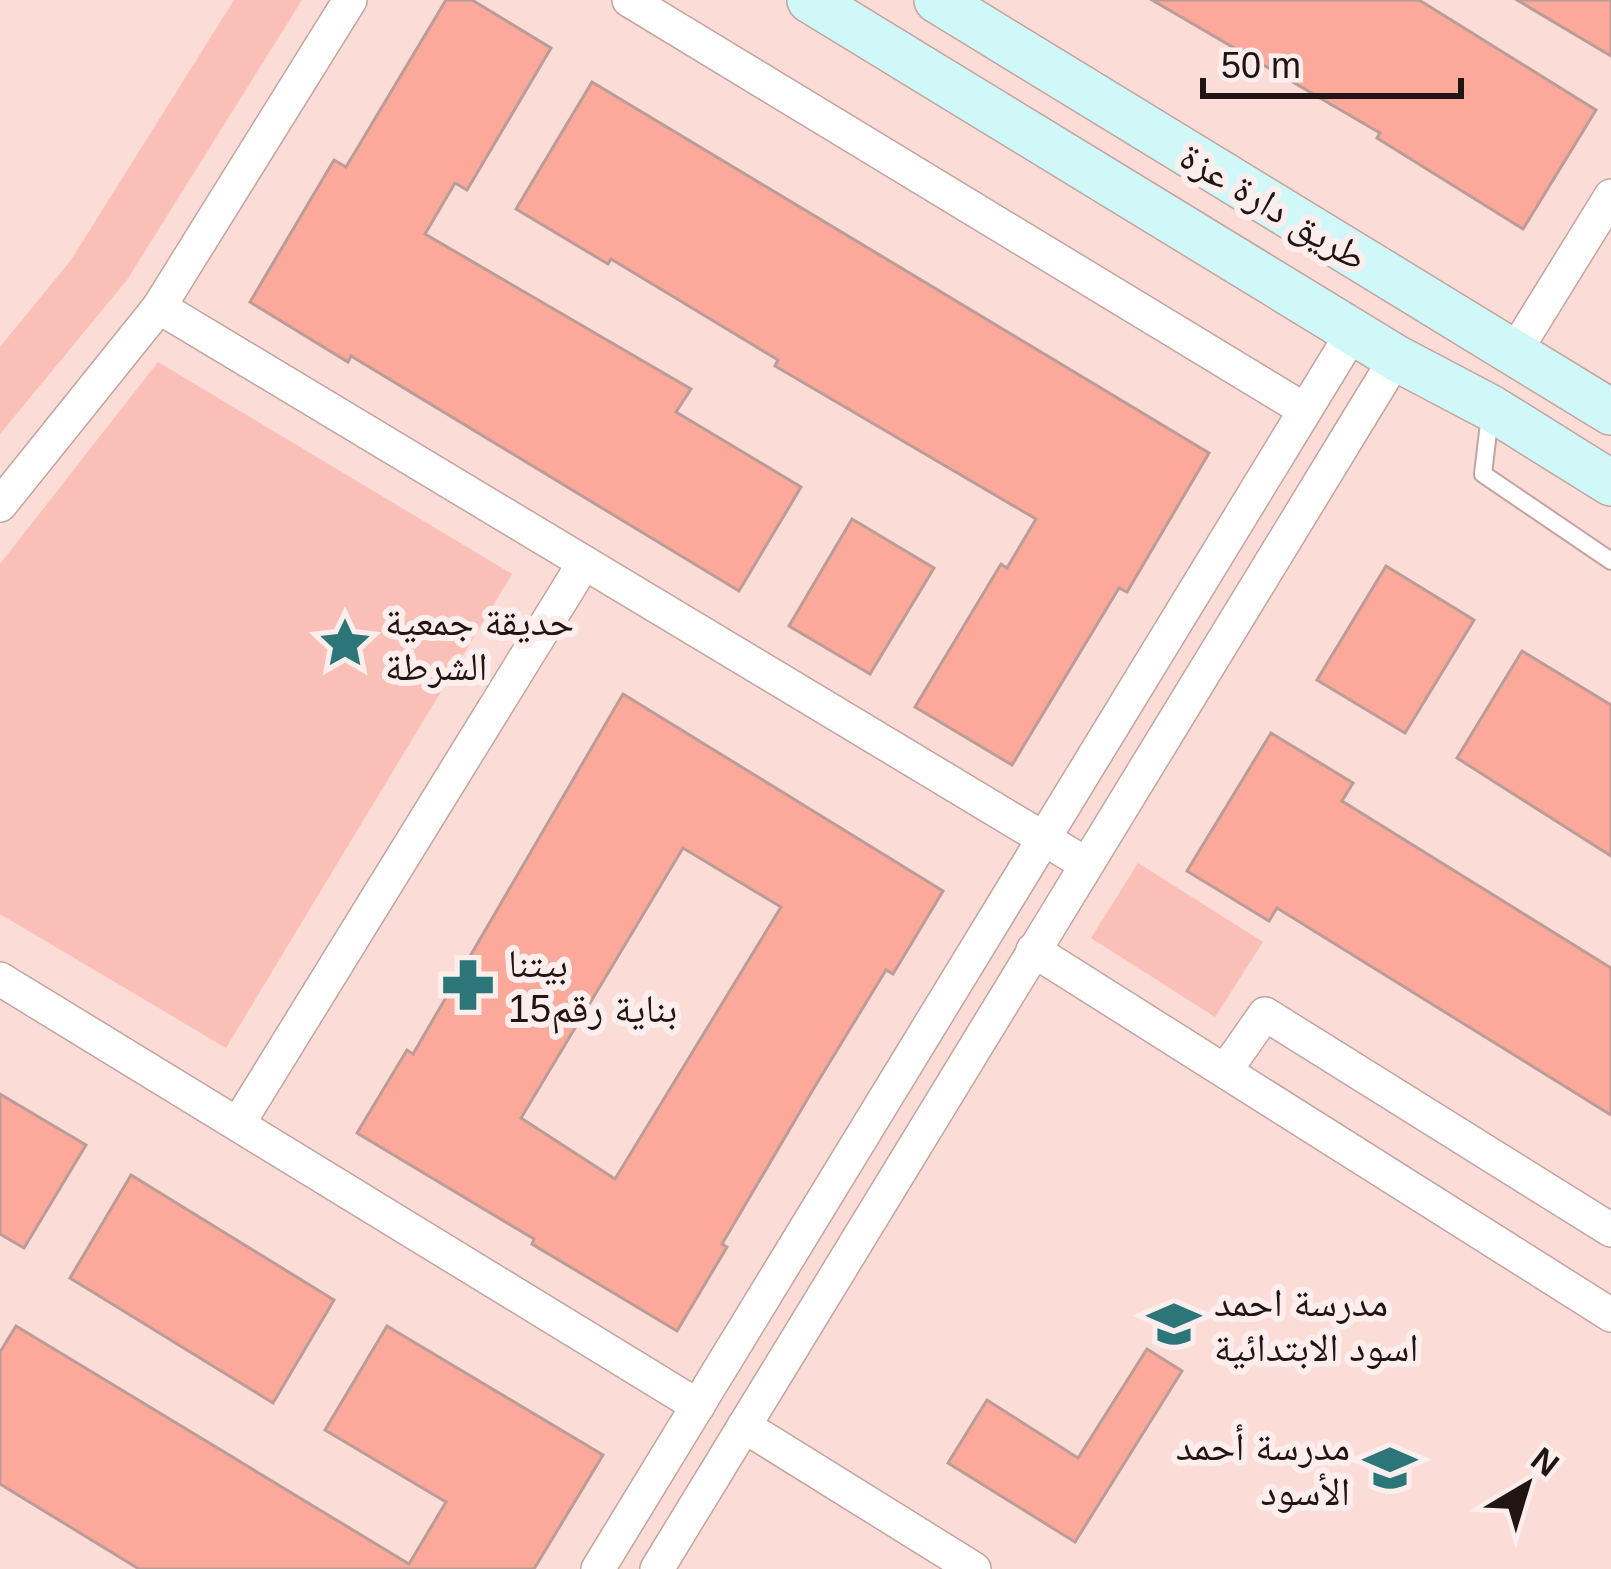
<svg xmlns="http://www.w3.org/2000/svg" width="1611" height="1569" font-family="Arial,'Noto Naskh Arabic',sans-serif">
  <rect width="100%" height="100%" fill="#fcdcd7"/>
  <g fill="#fabfb6">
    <path d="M234,0h68l-175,280 -127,154v-87l71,-87z"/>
    <path d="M158,362l354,212 -286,474 -226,-134v-350z"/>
    <path d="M1138,863l125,79 -48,75 -124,-79z"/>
  </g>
  <g fill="#fca89b" stroke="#bb9c97" stroke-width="3" fill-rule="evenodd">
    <path d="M446,0h26l79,48 -84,142 -12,-7 -30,51 266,155 -15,23 125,75 -62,104 -388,-235 -3,6 -98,-60 84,-142 12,7z"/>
    <path d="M1152,0h267l177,110 -73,119 -146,-91 3,-5z"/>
    <path d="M1517,0h94v56z"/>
    <path d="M592,82l617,371 -82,139 -8,-4 -107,177 -97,-58 86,-143 6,4 29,-49 -261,-153 3,-6 -167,-101 -3,5 -92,-55z"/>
    <path d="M852,519l82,49 -64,106 -81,-48z"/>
    <path d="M1386,566l88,54 -69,113 -88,-53z"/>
    <path d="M1522,651l89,54v151l-154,-98z"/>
    <path d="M623,694l320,197 -50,83 -7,-4 -72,118 -92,156 5,3 -50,84 -145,-87 2,-5 -177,-106 50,-83 6,4zM683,848l98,59 -166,272 -94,-61z"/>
    <path d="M1271,733l82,50 -11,18 269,167v147l-334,-207 -8,13 -82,-50z"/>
    <path d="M0,1094l86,51 -62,103 -24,-14z"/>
    <path d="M131,1175l203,125 -61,103 -203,-125z"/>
    <path d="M16,1326l393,238 37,-62 -121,-72 62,-104 216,129 -69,114h-395l-139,-85v-132z"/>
    <path d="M1147,1349l35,22 -107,171 -127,-79 39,-63 91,58z"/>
  </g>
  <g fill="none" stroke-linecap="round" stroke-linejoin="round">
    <g stroke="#c3a49f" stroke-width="20">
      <path id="lane" d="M1490,415l-7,59 128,87"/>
    </g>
    <g stroke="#c3a49f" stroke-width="36">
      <g id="street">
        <path d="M629,0l676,410"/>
        <path d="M159,307l927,557"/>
        <path d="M1514,353l97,-157"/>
        <path d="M0,505l159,-198 191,-307"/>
        <path d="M1033,950l578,365"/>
        <path d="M0,979l698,427"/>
        <path d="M1225,1071l40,-57 346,216"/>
        <path d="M238,1124l346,-561"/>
        <path d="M744,1426l230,143"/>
        <path d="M598,1569l755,-1237"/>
        <path d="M657,1569l739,-1211"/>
      </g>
    </g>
    <g stroke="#c3a49f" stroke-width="48">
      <g id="secondary">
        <path d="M810,0l586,358 95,50 120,75"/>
        <path d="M937,0l674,412"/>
      </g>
    </g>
    <use href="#lane" stroke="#fff" stroke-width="16"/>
    <use href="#street" stroke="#fff" stroke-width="33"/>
    <use href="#secondary" stroke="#d1f8f9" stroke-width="45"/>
  </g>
  <defs>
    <g id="sight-bare" transform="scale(4.14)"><path d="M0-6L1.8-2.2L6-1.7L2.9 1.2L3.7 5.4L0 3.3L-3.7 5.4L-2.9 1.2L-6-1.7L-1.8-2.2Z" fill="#2c767a" stroke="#fceeec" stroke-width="2.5" paint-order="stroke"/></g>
    <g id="pharmacy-bare" transform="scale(4.14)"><path d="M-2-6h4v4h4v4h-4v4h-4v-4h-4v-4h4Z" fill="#2c767a" stroke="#fceeec" stroke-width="2.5" paint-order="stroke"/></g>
    <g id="school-bare" transform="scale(4.14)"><path d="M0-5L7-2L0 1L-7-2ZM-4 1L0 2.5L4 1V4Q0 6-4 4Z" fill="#2c767a" stroke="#fceeec" stroke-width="2.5" paint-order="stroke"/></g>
  </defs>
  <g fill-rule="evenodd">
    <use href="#sight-bare" x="345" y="643"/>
    <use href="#pharmacy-bare" x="468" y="985"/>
    <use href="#school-bare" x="1174" y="1324"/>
    <use href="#school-bare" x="1390" y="1468"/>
  </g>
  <g text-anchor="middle" stroke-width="12" stroke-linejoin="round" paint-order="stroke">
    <g font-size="39" fill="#201513" stroke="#fceeec">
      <text transform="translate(1274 206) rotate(31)" y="14">طريق دارة عزة</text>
    </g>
    <g font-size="39" fill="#201513" stroke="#fceeec" text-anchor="start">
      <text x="385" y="635">حديقة جمعية<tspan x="385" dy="45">الشرطة</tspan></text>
      <text x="508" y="977">بيتنا<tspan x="508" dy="45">بناية رقم15</tspan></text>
      <text x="1214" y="1316">مدرسة احمد<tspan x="1214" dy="45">اسود الابتدائية</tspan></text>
      <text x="1350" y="1460" text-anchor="end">مدرسة أحمد<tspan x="1350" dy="45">الأسود</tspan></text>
    </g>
  </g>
  <g transform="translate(1527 1485) rotate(38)" stroke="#fceeec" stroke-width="9" paint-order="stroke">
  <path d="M0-9L21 45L0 30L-21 45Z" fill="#201513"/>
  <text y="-18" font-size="33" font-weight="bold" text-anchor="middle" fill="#201513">N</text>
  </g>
  <path d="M1203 78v18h258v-18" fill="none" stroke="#201513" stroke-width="6"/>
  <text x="1221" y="78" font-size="36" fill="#201513" stroke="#fceeec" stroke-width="9" paint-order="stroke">50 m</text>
</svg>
